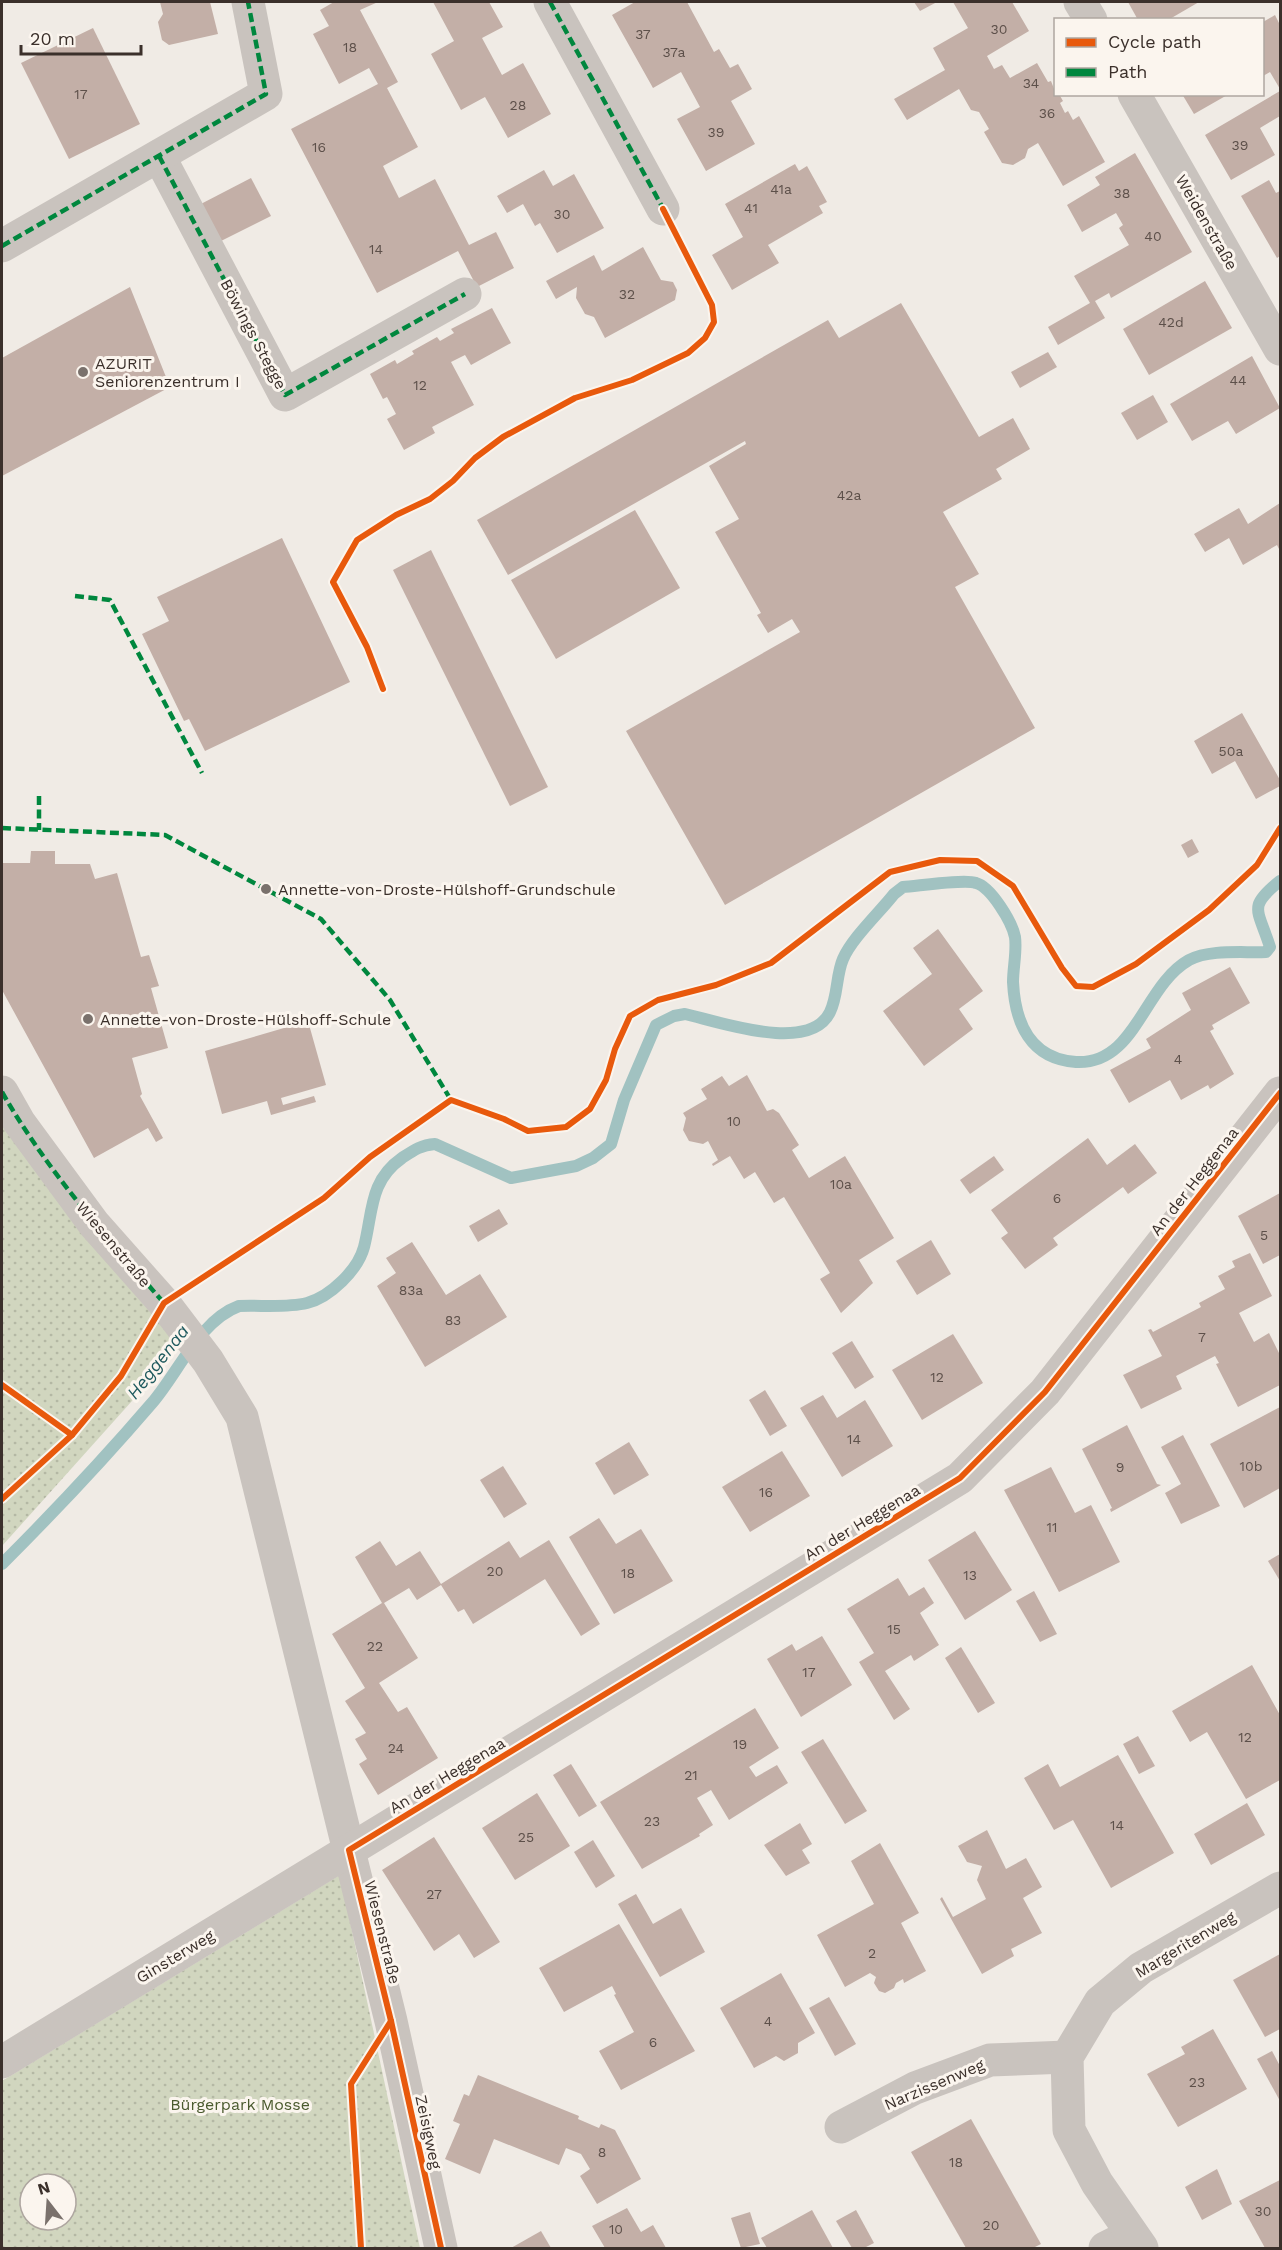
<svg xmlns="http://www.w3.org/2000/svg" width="1282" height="2250" font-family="'Work Sans',sans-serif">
  <defs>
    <pattern id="park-dots" width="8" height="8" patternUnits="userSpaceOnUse" patternTransform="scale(1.5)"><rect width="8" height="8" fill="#d1d6bf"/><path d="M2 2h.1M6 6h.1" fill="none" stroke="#b4b8a4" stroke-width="1.8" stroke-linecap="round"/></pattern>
  </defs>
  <rect width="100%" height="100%" fill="#f0ebe5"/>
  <g fill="url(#park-dots)" fill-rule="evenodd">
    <path d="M2,1092l190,242 -190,212z"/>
    <path d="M340,1875l80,373h-418v-167zM30,2184h36v36h-36z"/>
  </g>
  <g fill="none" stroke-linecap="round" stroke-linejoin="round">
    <path stroke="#a1c2c1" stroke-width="12" d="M2,1564c52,-52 102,-105 150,-161 26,-30 48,-83 87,-97 21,-1 48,2 68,-3 23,-6 51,-33 57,-56 9,-35 5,-66 38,-89 12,-8 19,-13 33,-14l76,34 65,-12 17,-8 18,-14 13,-44 32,-75 18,-9 11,-2c35,8 125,40 145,-2 8,-16 6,-37 13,-53 9,-21 37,-47 51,-65l9,-7c15,-1 62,-8 73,-4 15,4 36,39 39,54 2,14 -2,31 -2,45 2,41 17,77 63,80 60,3 67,-76 113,-102 21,-11 54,-7 77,-8l4,-5c-12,-38 -23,-40 10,-66"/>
  </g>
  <g fill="#c3afa7">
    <path d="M160,2h50l8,32 -49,11 -7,-5 -4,-18 5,-8z"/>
    <path d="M334,2h44l-18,8 38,72 -11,6 31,59 -35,19 16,32 36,-19 34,66 27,-13 18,36 -37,19 -19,-36 -81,42 -86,-164 87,-45 -9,-16 -30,16 -26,-50 16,-8 -9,-16z"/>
    <path d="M433,2h56l14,25 -21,11 20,37 21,-12 28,51 -43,24 -23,-41 -24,13 -30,-56 23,-13z"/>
    <path d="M635,2h52l27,50 5,-3 11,19 8,-4 14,25 -21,12 24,43 -49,27 -29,-52 23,-12 -19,-35 -28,16 -41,-73z"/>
    <path d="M914,2h23l-17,9z"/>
    <path d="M953,2h59l17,29 -42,25 7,13 8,-4 8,13 27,-15 11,19 3,-1 5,13h3l4,7 -3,2 5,10 3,-2 5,9 6,-4 26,46 -42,24 -25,-43 -10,6 -3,9 -12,7 -11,-2 -18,-31 5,-3 -10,-17 -8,-2 -12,-21 -52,31 -13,-21 51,-29 -12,-22 35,-20z"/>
    <path d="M1128,2h71l-31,18h-30z"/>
    <path d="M1275,15l5,10v64l-10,-17 -7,4v-54z"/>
    <path d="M93,28l47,96 -71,35 -48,-96z"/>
    <path d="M1280,91v25l-20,12 15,27 -44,25 -26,-45z"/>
    <path d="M1182,94h47l-35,20z"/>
    <path d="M1135,153l57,99 -81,46 -2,-5 -14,8 10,17 -47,27 -10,-18 42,-24 -16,-27 55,-31 -10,-17 4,-3 -7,-12 -34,19 -15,-27 33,-20 -5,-8z"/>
    <path d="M795,164l4,7 8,-5 20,36 -8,4 4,7 -55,32 11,18 -47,27 -20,-35 31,-18 -18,-33z"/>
    <path d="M544,170l9,16 21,-12 30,54 -47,25 -17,-30 -5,3 -12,-22 -16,9 -10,-17z"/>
    <path d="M251,178l20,38 -54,27 -20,-37z"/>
    <path d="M1269,180l7,13 4,-2v65l-3,2 -36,-62z"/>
    <path d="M643,247l18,33 12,2 4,8 -2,10 -70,38 -11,-21 -9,-3 -9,-16 1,-11 -21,12 -10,-18 48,-26 8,16z"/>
    <path d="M1205,281l27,47 -83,47 -26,-46z"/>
    <path d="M130,287l40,100 -168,89v-118z"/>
    <path d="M901,303l78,134 34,-19 17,31 -34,20 6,10 -59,33 36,62 -24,13 80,141 -310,177 -99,-174 174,-99 -8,-13 -24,14 -11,-18 4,-2 -46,-81 24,-13 -30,-53 37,-22 -1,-3 -237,134 -31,-55 351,-200 11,18z"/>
    <path d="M492,308l19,35 -40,22 -6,-10 -14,7 23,43 -42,22 3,6 -31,17 -17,-31 9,-5 -9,-17 -4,2 -13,-25 25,-14 2,4 17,-10 -2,-3 25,-14 3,4 14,-8 -3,-4z"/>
    <path d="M1048,352l9,15 -37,21 -9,-16z"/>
    <path d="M1252,356l28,52 -44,26 -8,-13 -36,20 -22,-37z"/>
    <path d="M1153,395l15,27 -31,18 -16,-27z"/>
    <path d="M1280,503v48l-3,-6 -34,20 -14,-27 -24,14 -11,-18 45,-26 9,16z"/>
    <path d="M635,510l45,78 -124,71 -45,-79z"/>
    <path d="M282,538l68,144 -145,69 -16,-32 -5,2 -42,-87 27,-13 -12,-24z"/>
    <path d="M431,550l117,237 -38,19 -117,-236z"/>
    <path d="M1242,713l38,67v6l-24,13 -21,-38 -23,13 -18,-33z"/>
    <path d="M1192,839l7,13 -11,6 -7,-13z"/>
    <path d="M31,851h24v13h35l5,15 22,-6 24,84 8,-2 10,31 -8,2 17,60 -36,10 10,36 -2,2 23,42 -7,4 -8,-14 -54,30 -92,-168v-127h28z"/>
    <path d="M938,929l45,62 -24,18 14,20 -49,37 -41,-55 49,-37 -19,-26z"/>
    <path d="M1230,967l20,36 -38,22 2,4 -4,2 24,43 -24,15 -2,-4 -27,15 -11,-20 -41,23 -19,-33 41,-22 -5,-9 45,-29 -9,-17z"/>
    <path d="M308,1021l18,64 -45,13 2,7 31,-9 2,6 -45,13 -4,-14 -45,13 -17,-63z"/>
    <path d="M747,1075l20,36 6,-2 6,4 20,32 -7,5 17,28 36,-22 49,82 -35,22 14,23 -32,30 -21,-34 10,-6 -46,-76 -10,6 -19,-31 -11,7 -14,-23 -17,10 -1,-2 6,-4 -10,-19 -5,3 -14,-3 -6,-11 3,-12 -3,-5 24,-14 -6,-10 21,-13 7,10z"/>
    <path d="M1088,1138l19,27 28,-21 22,29 -29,21 -5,-7 -70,51 5,7 -33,24 -24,-31 7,-5 -17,-23z"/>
    <path d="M994,1156l10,14 -34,24 -10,-14z"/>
    <path d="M1280,1193v62l-17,9 -25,-48z"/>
    <path d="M499,1209l9,15 -30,18 -9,-16z"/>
    <path d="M931,1240l20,34 -34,21 -21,-34z"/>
    <path d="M412,1242l34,53 34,-21 27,43 -82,50 -48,-81 19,-13 -10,-15z"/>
    <path d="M1250,1253l22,43 -33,17 15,29 15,-9 11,22v30l-42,22 -22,-43 3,-1 -4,-7 -39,20 6,13 -41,20 -18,-34 39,-19 -14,-26 3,-1 2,3 48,-25 -2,-4 26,-14 -7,-13 17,-9 -3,-6z"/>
    <path d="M953,1334l30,49 -61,37 -30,-50z"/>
    <path d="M852,1341l22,36 -19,12 -23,-36z"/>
    <path d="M765,1390l22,36 -17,10 -21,-36z"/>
    <path d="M823,1395l14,23 28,-18 28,46 -51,31 -42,-69z"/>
    <path d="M1280,1407v81l-36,20 -34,-64z"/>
    <path d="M1127,1425l30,59 4,1 -50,27 -1,-3 2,-1 -30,-59z"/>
    <path d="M1183,1435l37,71 -39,18 -16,-31 16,-9 -20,-37z"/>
    <path d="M629,1442l20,33 -35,20 -19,-32z"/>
    <path d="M782,1451l28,45 -60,36 -28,-45z"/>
    <path d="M503,1466l24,38 -23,14 -24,-38z"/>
    <path d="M1051,1467l24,46 16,-8 29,57 -61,30 -55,-102z"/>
    <path d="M599,1518l17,26 25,-15 32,52 -59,33 -45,-77z"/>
    <path d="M975,1531l37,59 -47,30 -37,-60z"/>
    <path d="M549,1540l51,84 -19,12 -36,-57 -72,45 -9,-15 -6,3 -17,-27 -24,15 -8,-12 -25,15 34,55 -39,25 19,29 9,-5 31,51 -60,37 -19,-31 8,-5 -12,-20 11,-6 -21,-32 20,-13 -33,-54 50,-31 -27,-46 25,-16 16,25 24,-15 21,33 68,-43 11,17z"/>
    <path d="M1280,1554v27l-12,-20z"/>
    <path d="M898,1578l11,18 15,-9 10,16 -14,10 19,32 -25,16 -3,-6 -26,16 25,38 -16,11 -35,-58 15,-9 -27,-44z"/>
    <path d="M1034,1591l23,43 -17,8 -24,-41z"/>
    <path d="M822,1636l30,49 -51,32 -34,-58 25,-15 4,7z"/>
    <path d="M961,1647l34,56 -17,10 -33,-55z"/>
    <path d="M1252,1665l28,50v65l-34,19 -39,-67 -17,10 -18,-31z"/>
    <path d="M755,1708l24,40 -30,19 7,10 21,-12 11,18 -59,37 -18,-30 -14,8 16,27 -14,9 1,2 -58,33 -42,-67z"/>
    <path d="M1138,1736l17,30 -16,8 -16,-30z"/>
    <path d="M823,1739l44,72 -22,13 -44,-72z"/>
    <path d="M1118,1755l56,98 -63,35 -38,-68 -19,10 -30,-52 24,-14 12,23z"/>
    <path d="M571,1764l26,42 -18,11 -26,-42z"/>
    <path d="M537,1793l33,53 -55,34 -33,-52z"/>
    <path d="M1247,1803l18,32 -54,30 -17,-31z"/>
    <path d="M800,1823l12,21 -10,6 8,13 -24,13 -22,-31z"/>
    <path d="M987,1830l19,39 20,-11 16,29 -19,11 19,35 -31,16 3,7 -32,18 -42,-75 2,-2 11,20 33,-18 -9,-19 5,-14 -15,-4 -9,-16z"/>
    <path d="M434,1837l66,105 -26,16 -15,-24 -25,17 -52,-81z"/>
    <path d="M593,1840l22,36 -19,12 -22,-36z"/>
    <path d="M880,1843l39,70 -18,10 25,48 -22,12 -1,-4 -7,4 -2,5 -9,5 -6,-2 -5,-8 2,-6 -6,-4 -25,14 -28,-52 57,-31 -23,-43z"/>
    <path d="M636,1894l17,30 28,-16 24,44 -45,25 -42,-73z"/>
    <path d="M619,1924l76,127 -74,39 -22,-39 35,-19 -20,-37 2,-1 -4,-8 -48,26 -25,-44z"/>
    <path d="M1280,1954v75l-15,8 -32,-57z"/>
    <path d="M781,1973l34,60 -17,10v10l-14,8 -8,-5 -22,12 -34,-60z"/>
    <path d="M829,1997l27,47 -21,12 -26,-48z"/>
    <path d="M1213,2029l34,60 -69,38 -31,-53 38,-20 -4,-7z"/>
    <path d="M1272,2051l8,15v35l-23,-42z"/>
    <path d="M478,2075l101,41 -1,3 21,9 2,-4 14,6 26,49 -44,25 -17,-28 10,-7 -9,-15 -15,-6 -7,17 -65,-26 -14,35 -35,-15 15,-35 -7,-3 11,-27 5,2z"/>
    <path d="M971,2119l70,125 -8,4h-67l-55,-96z"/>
    <path d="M1217,2169l15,35 -30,16 -17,-33z"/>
    <path d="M1280,2180v68h-15l-26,-47z"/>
    <path d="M627,2208l14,24 12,-7 13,23h-61l-13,-22z"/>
    <path d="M812,2210l21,38h-66l-6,-10z"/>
    <path d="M856,2210l18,33 -10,5h-12l-16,-27z"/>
    <path d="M750,2212l10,32 -19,4 -10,-30z"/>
    <path d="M541,2231l10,17h-40z"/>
  </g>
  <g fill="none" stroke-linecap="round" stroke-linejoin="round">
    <g stroke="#c9c3be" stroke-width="33">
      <path d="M550,2l113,207"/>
      <path d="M1080,2l11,18"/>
      <path d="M1134,94l146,255"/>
      <path d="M159,156l126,239 180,-101"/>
      <path d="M2,246l264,-152 -18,-92"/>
      <path d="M2,1092l17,30 75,102 70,79 44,58 34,56 149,604 50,227"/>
      <path d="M2,2062l958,-584 85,-86 235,-299"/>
      <path d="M841,2127l74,-39 75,-28 77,-3"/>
      <path d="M1105,2248l26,-13"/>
      <path d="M1142,2248l-45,-65 -28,-53 -2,-73 33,-55 41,-34 139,-80"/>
    </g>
    <g stroke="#00873e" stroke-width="4.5" stroke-dasharray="9 4.5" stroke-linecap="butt">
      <path d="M550,2l115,210"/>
      <path d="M159,156l126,239 180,-101"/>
      <path d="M2,246l264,-152 -18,-92"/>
      <path d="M75,596l35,4 92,173"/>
      <path d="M39,796v34"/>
      <path d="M2,828l163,7 156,84 69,81 61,100"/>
      <path d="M2,1092c44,77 103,144 162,211"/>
    </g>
    <g stroke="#fbf5ee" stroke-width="10">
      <g id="cycleway">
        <path d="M383,689l-16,-42 -34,-65 24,-42 39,-25 34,-16 23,-18 22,-23 28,-21 72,-39 57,-18 56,-27 17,-15 9,-16 -2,-17 -49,-96"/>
        <path d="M2,1385l70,50"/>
        <path d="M2,1499l70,-64 49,-59 43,-73 160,-105 46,-41 81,-57 53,19 24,12 38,-4 24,-18 16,-29 9,-31 15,-33 28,-16 58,-15 55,-22 119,-91 50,-12 37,1 36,25 49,82 14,18 17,1 43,-23 73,-54 48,-45 23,-37"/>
        <path d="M361,2248l-10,-164 40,-63"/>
        <path d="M441,2248l-50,-227 -42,-171 611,-372 85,-86 235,-299"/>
      </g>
    </g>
    <use href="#cycleway" stroke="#e8590c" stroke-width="6"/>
  </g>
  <g fill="#7a716c" stroke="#fbf5ee" stroke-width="2">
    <circle cx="83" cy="372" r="6"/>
    <circle cx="266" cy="889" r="6"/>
    <circle cx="88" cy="1019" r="6"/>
  </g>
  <g text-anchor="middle" stroke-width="6" stroke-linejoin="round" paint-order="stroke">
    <g font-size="14" fill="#5d504a">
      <text x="999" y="34">30</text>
      <text x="643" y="39">37</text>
      <text x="350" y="52">18</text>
      <text x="674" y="57">37a</text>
      <text x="1031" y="88">34</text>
      <text x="81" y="99">17</text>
      <text x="518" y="110">28</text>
      <text x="1047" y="118">36</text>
      <text x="716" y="137">39</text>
      <text x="1240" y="150">39</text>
      <text x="319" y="152">16</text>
      <text x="781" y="194">41a</text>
      <text x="1122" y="198">38</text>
      <text x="751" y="213">41</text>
      <text x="562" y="219">30</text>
      <text x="1153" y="241">40</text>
      <text x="376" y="254">14</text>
      <text x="627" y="299">32</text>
      <text x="1171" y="327">42d</text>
      <text x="1238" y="385">44</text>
      <text x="420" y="390">12</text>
      <text x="849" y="500">42a</text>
      <text x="1231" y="756">50a</text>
      <text x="1178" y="1064">4</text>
      <text x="734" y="1126">10</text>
      <text x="841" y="1189">10a</text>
      <text x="1057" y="1203">6</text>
      <text x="1264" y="1240">5</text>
      <text x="411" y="1295">83a</text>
      <text x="453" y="1325">83</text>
      <text x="1202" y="1342">7</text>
      <text x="937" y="1382">12</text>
      <text x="854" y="1444">14</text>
      <text x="1251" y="1471">10b</text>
      <text x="1120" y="1472">9</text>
      <text x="766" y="1497">16</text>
      <text x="1052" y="1532">11</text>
      <text x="495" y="1576">20</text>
      <text x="628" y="1578">18</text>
      <text x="970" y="1580">13</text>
      <text x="894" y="1634">15</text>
      <text x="375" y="1651">22</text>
      <text x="809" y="1677">17</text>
      <text x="1245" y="1742">12</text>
      <text x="740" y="1749">19</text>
      <text x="396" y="1753">24</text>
      <text x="691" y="1780">21</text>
      <text x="652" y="1826">23</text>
      <text x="1117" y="1830">14</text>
      <text x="526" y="1842">25</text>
      <text x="434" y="1899">27</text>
      <text x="872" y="1958">2</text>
      <text x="768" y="2026">4</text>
      <text x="653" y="2047">6</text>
      <text x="1197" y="2087">23</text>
      <text x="602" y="2157">8</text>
      <text x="956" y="2167">18</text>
      <text x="1263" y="2216">30</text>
      <text x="991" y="2230">20</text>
      <text x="616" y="2234">10</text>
    </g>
    <g font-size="16" fill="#3b302b" stroke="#fbf5ee">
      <text transform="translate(1207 222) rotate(60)" y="6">Weidenstraße</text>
      <text transform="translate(254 334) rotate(62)" y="6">Böwings Stegge</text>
      <text transform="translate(1194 1181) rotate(-52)" y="6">An der Heggenaa</text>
      <text transform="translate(114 1244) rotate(50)" y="6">Wiesenstraße</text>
      <text transform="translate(862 1522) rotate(-31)" y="6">An der Heggenaa</text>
      <text transform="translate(447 1775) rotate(-31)" y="6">An der Heggenaa</text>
      <text transform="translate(383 1932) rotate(76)" y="6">Wiesenstraße</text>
      <text transform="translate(1185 1944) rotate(-31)" y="6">Margeritenweg</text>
      <text transform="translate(175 1956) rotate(-31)" y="6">Ginsterweg</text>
      <text transform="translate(934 2084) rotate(-23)" y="6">Narzissenweg</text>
      <text transform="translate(429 2132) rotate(78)" y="6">Zeisigweg</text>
    </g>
    <g font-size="16" fill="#3b302b" stroke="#fbf5ee" text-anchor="start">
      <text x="95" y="369">AZURIT<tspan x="95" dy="18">Seniorenzentrum I</tspan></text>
      <text x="278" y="895">Annette-von-Droste-Hülshoff-Grundschule</text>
      <text x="100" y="1025">Annette-von-Droste-Hülshoff-Schule</text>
    </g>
    <g font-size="16" fill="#4a5a2e" stroke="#fbf5ee">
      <text x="240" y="2110">Bürgerpark Mosse</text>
    </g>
    <g font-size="18" font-style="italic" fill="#1f5a5e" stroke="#fbf5ee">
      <text transform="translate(158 1362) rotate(-52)" y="6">Heggenaa</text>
    </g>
  </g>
  <rect width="1282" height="2250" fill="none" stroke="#3b302b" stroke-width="6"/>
  <rect x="1054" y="18" width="210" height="78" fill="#fbf5ee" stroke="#aea6a0" stroke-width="1.5"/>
  <rect x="1066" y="38" width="30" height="9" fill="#e8590c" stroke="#aea6a0" stroke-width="1.5"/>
  <text x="1108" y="48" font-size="18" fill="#3b302b">Cycle path</text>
  <rect x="1066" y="68" width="30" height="9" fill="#00873e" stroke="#aea6a0" stroke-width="1.5"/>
  <text x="1108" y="78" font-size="18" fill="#3b302b">Path</text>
  <g transform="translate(48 2202) rotate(343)"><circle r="28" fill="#fbf5ee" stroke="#aea6a0" stroke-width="1.5"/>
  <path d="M0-4.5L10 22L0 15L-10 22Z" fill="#7a716c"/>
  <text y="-9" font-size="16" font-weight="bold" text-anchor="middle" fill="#3b302b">N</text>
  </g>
  <path d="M21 45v9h120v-9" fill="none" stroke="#3b302b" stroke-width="3"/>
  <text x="30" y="45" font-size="18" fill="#3b302b" stroke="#fbf5ee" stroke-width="4.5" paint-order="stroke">20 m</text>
</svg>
